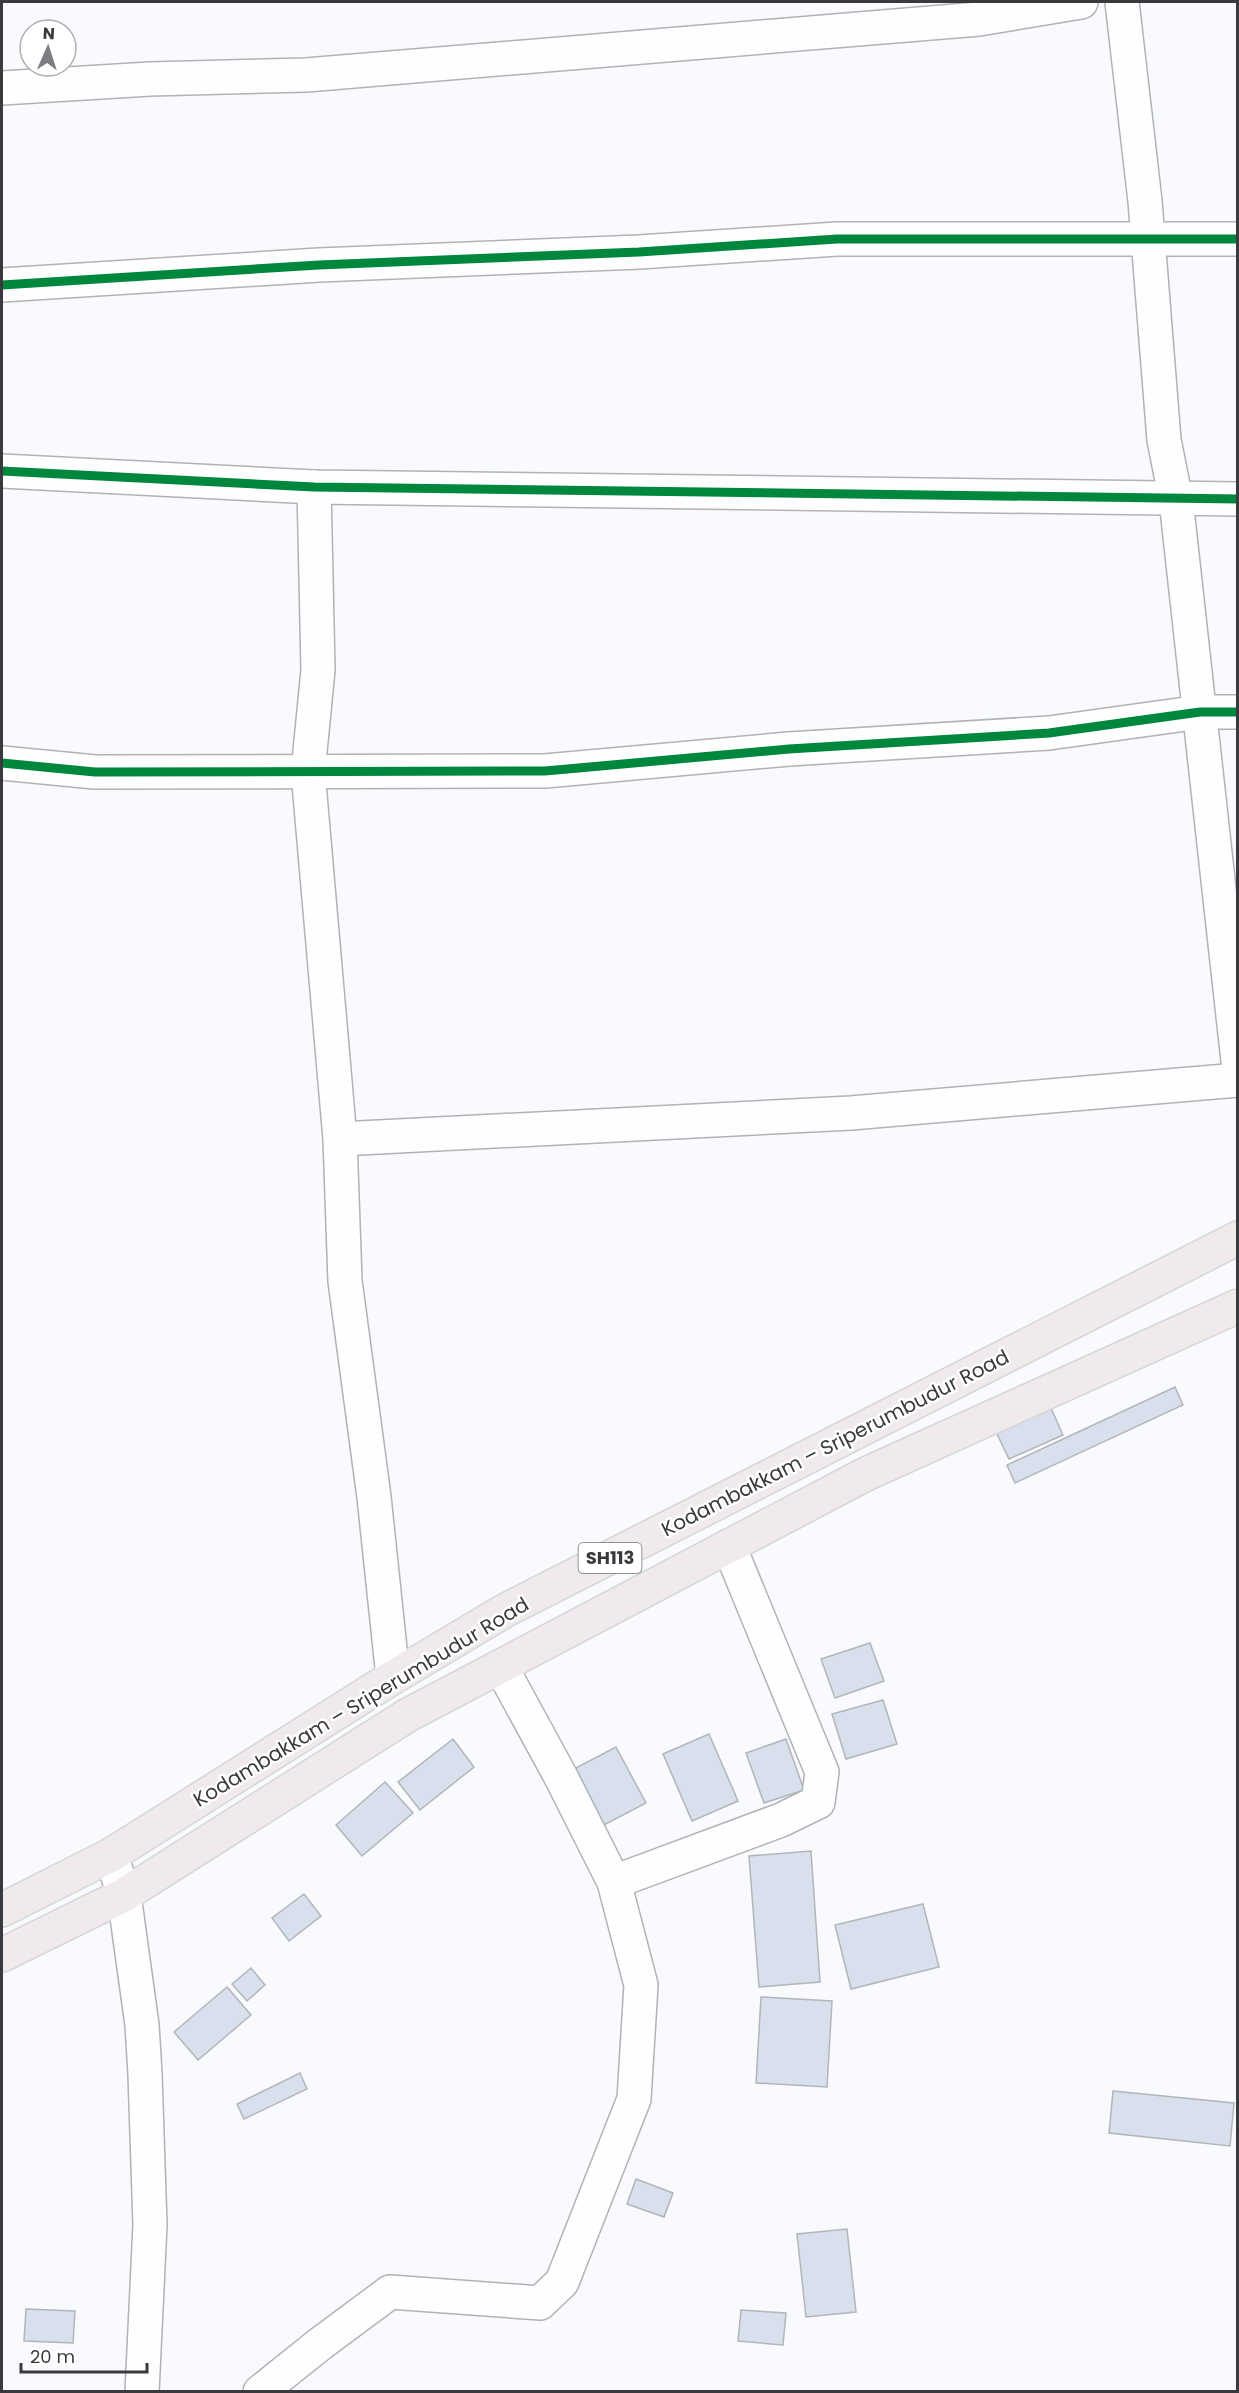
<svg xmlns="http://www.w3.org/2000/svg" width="1239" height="2393" font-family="Poppins,sans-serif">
  <rect width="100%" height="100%" fill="#f8fafd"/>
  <g fill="#d7e0ec" stroke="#b3b5b8" stroke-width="1.5">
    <path d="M1175,1387l8,18 -168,78 -8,-18z"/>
    <path d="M1051,1408l12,27 -54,24 -13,-27z"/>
    <path d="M870,1643l14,38 -49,17 -14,-39z"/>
    <path d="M883,1700l14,44 -51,15 -14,-45z"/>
    <path d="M709,1734l29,67 -46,20 -29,-67z"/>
    <path d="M453,1739l21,28 -54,43 -22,-28z"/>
    <path d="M786,1739l18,51 -40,13 -18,-50z"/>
    <path d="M616,1747l30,56 -44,23 -30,-56z"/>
    <path d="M385,1782l28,31 -51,43 -26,-31z"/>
    <path d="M811,1851l9,131 -61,5 -10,-131z"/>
    <path d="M304,1894l17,22 -32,25 -17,-23z"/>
    <path d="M923,1904l16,63 -88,22 -16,-64z"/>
    <path d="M251,1968l14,17 -18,16 -15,-17z"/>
    <path d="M227,1987l24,28 -53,45 -24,-28z"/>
    <path d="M761,1997l71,4 -5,86 -71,-4z"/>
    <path d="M300,2073l7,16 -63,30 -7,-15z"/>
    <path d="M1113,2091l121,12 -4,43 -121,-13z"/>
    <path d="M636,2179l37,14 -9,24 -37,-13z"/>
    <path d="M847,2229l9,83 -50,5 -9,-83z"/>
    <path d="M26,2309l49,2 -2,32 -49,-2z"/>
    <path d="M741,2310l45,3 -3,32 -45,-4z"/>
  </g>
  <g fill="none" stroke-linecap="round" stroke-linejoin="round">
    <g stroke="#b0b2b5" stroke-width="36">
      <g id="street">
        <path d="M1122,2l23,199 19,239 12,60 62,561"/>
        <path d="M2,88l148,-9 156,-4 673,-56 102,-17"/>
        <path d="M2,285l317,-20 320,-13 198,-13h401"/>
        <path d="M2,471l312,16 924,12"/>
        <path d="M314,487l4,183 -10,102 32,367 5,142 29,216 19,180"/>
        <path d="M2,763l93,9 450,-1 244,-22 260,-16 151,-21h38"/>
        <path d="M340,1139l511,-26 387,-33"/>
        <path d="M111,1855l13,40 18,130 3,49 5,151 -8,167"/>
        <path d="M614,1882l167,-62 37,-18 4,-30 -93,-226"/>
        <path d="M260,2392l60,-48 70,-52 150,11 22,-21 72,-183 7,-114 -27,-103 -53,-105 -60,-110"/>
      </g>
    </g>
    <g stroke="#d5d6d7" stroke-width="36">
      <g id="primary">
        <path d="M2,1910l109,-55 276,-174 119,-71 732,-372"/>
        <path d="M2,1955l122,-60 284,-180 458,-241 372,-168"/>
      </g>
    </g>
    <use href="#street" stroke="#fefeff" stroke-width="33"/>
    <use href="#primary" stroke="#f0eaea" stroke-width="33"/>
    <g stroke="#fff" stroke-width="13">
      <g id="cycleway">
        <path d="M2,285l317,-20 320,-13 198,-13h401"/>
        <path d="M2,471l312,16 924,12"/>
        <path d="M2,763l93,9 450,-1 244,-22 260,-16 151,-21h38"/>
      </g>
    </g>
    <use href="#cycleway" stroke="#00873e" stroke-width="9"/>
  </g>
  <g text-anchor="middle" stroke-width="5" stroke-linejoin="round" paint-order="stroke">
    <rect fill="#fff" stroke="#747577" stroke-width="1.5" x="578.5" y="1543" width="63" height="30" rx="4.5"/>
    <g font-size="18" font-weight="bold" fill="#383a3d">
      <text x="610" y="1564">SH113</text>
    </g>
    <g font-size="20" fill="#383a3d" stroke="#fff">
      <text transform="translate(835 1443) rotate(-27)" y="7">Kodambakkam – Sriperumbudur Road</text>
      <text transform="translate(361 1702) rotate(-31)" y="7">Kodambakkam – Sriperumbudur Road</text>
    </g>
  </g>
  <rect width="1239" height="2393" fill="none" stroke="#383a3d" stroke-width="6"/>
  <g transform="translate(48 48) rotate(3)"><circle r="28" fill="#ffffff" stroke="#afb0b1" stroke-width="1.5"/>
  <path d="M0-4.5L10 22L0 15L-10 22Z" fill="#7b7d80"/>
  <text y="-9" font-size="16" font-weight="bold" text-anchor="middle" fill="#383a3d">N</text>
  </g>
  <path d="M21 2363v9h126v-9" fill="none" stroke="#383a3d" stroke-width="3"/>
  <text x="30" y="2363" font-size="18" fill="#383a3d" stroke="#ffffff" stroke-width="4.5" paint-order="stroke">20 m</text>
</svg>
